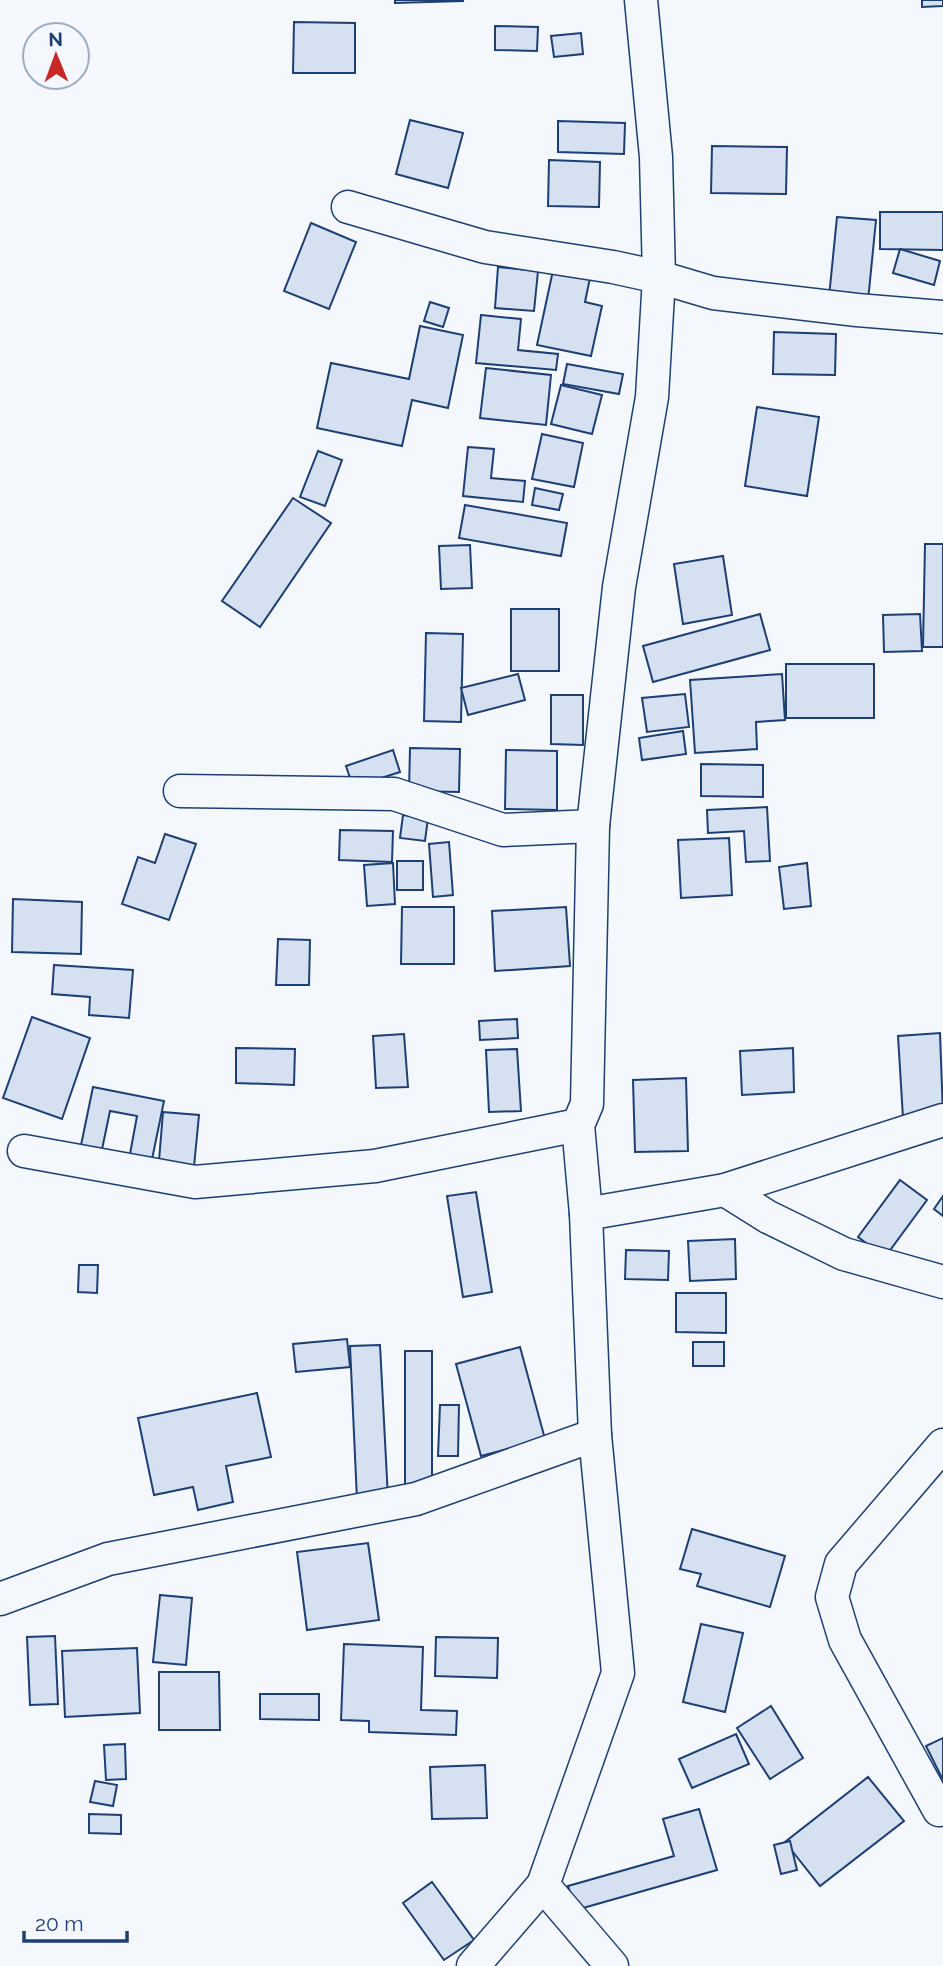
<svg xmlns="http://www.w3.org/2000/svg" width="943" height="1966" font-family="Raleway,sans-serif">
  <rect width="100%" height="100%" fill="#f4f7fb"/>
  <g fill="#d5e0f0" stroke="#1d3f73" stroke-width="2">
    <path d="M395,0h68v1l-68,2z"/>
    <path d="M922,0h21v6l-21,1z"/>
    <path d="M294,22l61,1v50h-62z"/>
    <path d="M495,26l43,1 -1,24 -42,-1z"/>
    <path d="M581,33l2,21 -29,3 -3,-21z"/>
    <path d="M410,120l53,13 -15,55 -52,-14z"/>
    <path d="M558,121l67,2 -1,31 -66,-2z"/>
    <path d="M712,146l75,1 -1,47 -75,-1z"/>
    <path d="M549,160l51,2 -1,45 -51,-1z"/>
    <path d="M880,212h63v38l-63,-1z"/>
    <path d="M837,217l39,3 -8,81 -39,-4z"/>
    <path d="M311,223l45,19 -27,67 -45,-18z"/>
    <path d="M900,249l40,12 -6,24 -41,-12z"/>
    <path d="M555,261l37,7 -7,34 17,4 -11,50 -54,-11z"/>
    <path d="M498,267l40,4 -4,40 -39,-3z"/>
    <path d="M430,302l19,6 -6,19 -19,-6z"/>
    <path d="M481,315l40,4 -3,31 40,4 -2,16 -80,-7z"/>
    <path d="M420,326l43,9 -15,73 -36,-8 -10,46 -85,-18 14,-65 78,16z"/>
    <path d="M774,332l62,2 -1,41 -62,-1z"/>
    <path d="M567,364l56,10 -4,20 -56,-10z"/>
    <path d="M486,368l65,7 -5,50 -66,-7z"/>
    <path d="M561,385l41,10 -10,39 -41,-10z"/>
    <path d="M757,407l62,10 -12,79 -62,-10z"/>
    <path d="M542,434l41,9 -9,44 -42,-8z"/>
    <path d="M468,447l26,2 -3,29 34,3 -2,21 -60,-6z"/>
    <path d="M318,451l24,9 -17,46 -25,-9z"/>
    <path d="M535,488l28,6 -4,16 -27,-5z"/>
    <path d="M293,498l38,25 -71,104 -38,-26z"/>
    <path d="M465,505l102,18 -6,33 -102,-18z"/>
    <path d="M925,544h18v103h-20z"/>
    <path d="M470,545l2,43 -31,1 -2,-43z"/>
    <path d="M723,556l9,59 -49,9 -9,-60z"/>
    <rect x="511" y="609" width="48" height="62"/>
    <path d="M760,614l10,36 -117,32 -10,-36z"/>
    <path d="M920,614l2,37 -38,1 -1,-37z"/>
    <path d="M426,633l37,1 -2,88 -37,-1z"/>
    <rect x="786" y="664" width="88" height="54"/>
    <path d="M518,674l7,26 -57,15 -7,-27z"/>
    <path d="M782,674l3,46 -29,2 1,27 -62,4 -5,-73z"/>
    <path d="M685,694l4,33 -42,5 -5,-34z"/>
    <path d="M551,695h32v50l-32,-1z"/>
    <path d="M683,731l3,23 -44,6 -3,-22z"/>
    <path d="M410,748l50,1 -1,43 -50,-1z"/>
    <path d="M393,750l7,22 -47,15 -7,-21z"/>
    <path d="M506,750l51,1v59l-52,-1z"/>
    <path d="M701,764l62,1v32l-62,-1z"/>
    <path d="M767,807l3,54 -24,1 -2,-31 -36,2 -1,-23z"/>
    <path d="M403,815l25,3 -3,23 -25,-3z"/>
    <path d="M340,830l53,1 -1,31 -53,-2z"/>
    <path d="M165,834l31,10 -27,76 -47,-16 16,-47 17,6z"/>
    <path d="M729,838l3,57 -51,3 -3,-58z"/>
    <path d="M449,842l4,53 -20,2 -4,-53z"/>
    <rect x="397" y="861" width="26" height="29"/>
    <path d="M393,863l2,41 -28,2 -3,-41z"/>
    <path d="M807,863l4,43 -27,3 -5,-42z"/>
    <path d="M13,899l69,3 -1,52 -69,-2z"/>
    <path d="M402,907h52v57h-53z"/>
    <path d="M566,907l4,59 -75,5 -3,-60z"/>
    <path d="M278,939l32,1 -1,45h-33z"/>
    <path d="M54,965l79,5 -4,48 -40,-3 1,-18 -38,-3z"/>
    <path d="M32,1017l58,21 -28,81 -59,-21z"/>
    <path d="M517,1019l1,19 -38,2 -1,-19z"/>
    <path d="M940,1033l3,82 -40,3 -5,-82z"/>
    <path d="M404,1034l4,53 -32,1 -3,-52z"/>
    <path d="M236,1048l59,1 -1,36 -58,-2z"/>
    <path d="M793,1048l1,44 -52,3 -2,-44z"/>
    <path d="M517,1049l4,62 -32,1 -3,-62z"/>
    <path d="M686,1078l2,73 -53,1 -2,-72z"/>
    <path d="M93,1087l71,14 -14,68 -22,-4 9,-49 -27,-5 -10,48 -21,-4z"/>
    <path d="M163,1112l36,3 -6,62 -35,-4z"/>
    <path d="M900,1180l27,20 -42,57 -27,-20z"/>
    <path d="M476,1192l16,100 -29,5 -16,-101z"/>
    <path d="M943,1196v20l-9,-7z"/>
    <path d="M735,1239l1,40 -46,2 -2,-40z"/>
    <path d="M626,1250l43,1 -1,29 -43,-1z"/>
    <path d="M79,1265h19l-1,28 -19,-1z"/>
    <path d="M676,1293h50v40l-50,-1z"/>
    <path d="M347,1339l3,28 -54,5 -3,-28z"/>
    <rect x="693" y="1342" width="31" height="24"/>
    <path d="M380,1345l8,153 -31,2 -7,-154z"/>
    <path d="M520,1347l25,92 -64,17 -25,-92z"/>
    <rect x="405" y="1351" width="27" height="135"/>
    <path d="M257,1393l14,64 -45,9 7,36 -35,8 -5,-23 -39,8 -16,-77z"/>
    <path d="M440,1405h19l-1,51h-20z"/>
    <path d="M692,1529l93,27 -15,51 -73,-21 4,-12 -21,-5z"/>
    <path d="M368,1543l11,77 -72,10 -10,-78z"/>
    <path d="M160,1595l32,3 -6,67 -33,-3z"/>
    <path d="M701,1624l42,9 -18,79 -42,-10z"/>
    <path d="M55,1636l3,68 -28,1 -3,-68z"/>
    <path d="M436,1637l62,1 -1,40 -62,-2z"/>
    <path d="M344,1644l79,3 -2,63 36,1 -1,24 -87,-3v-11l-28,-1z"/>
    <path d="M137,1648l3,65 -75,4 -3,-66z"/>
    <path d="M159,1672h60l1,58h-61z"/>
    <path d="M260,1694h59v26l-59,-1z"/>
    <path d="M771,1706l32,52 -33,21 -33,-51z"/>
    <path d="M736,1734l13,30 -57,24 -13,-29z"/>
    <path d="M943,1738v42l-17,-34z"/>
    <path d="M125,1744l1,35 -20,1 -2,-35z"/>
    <path d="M485,1765l2,53 -55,1 -2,-52z"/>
    <path d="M868,1777l36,44 -84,65 -35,-44z"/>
    <path d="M95,1781l22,4 -4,21 -23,-4z"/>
    <path d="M699,1809l18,61 -141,40 -8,-24 106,-30 -11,-37z"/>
    <path d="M89,1814l32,1v19l-32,-1z"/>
    <path d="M790,1841l7,29 -16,4 -7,-29z"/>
    <path d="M432,1882l42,58 -30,20 -41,-57z"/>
  </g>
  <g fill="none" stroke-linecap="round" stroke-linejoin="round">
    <g stroke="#1d3f73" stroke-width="35">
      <g id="minor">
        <path d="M348,207l137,40 128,20 46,10 54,16 144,17 86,7"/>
        <path d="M180,791l214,3 109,36 90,-4"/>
        <path d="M24,1151l171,31 180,-16 203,-41"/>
        <path d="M725,1190l43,27 76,37 99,28"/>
        <path d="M586,1214l139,-24 218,-70"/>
        <path d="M0,1599l108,-40 308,-60 179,-64"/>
        <path d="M939,1810l-94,-170 -13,-43 9,-33 102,-119"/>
        <path d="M543,1885l69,81"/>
        <path d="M473,1966l70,-81 75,-212 -23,-238 -9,-221 -8,-89 9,-21 6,-278 26,-239 33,-190 7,-120 -3,-120 -15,-157"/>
      </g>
    </g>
    <use href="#minor" stroke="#f4f7fb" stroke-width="32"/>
  </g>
  <g transform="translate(56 56) rotate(359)"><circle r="33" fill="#f4f7fb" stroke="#9eadc5" stroke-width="2"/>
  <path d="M0-5L12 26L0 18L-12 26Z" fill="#c62828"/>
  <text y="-10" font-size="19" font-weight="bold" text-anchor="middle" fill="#1d3f73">N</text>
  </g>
  <path d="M24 1931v10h103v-10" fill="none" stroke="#1d3f73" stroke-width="3.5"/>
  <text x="35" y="1931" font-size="21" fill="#1d3f73" stroke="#f4f7fb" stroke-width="5" paint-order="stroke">20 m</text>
</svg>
